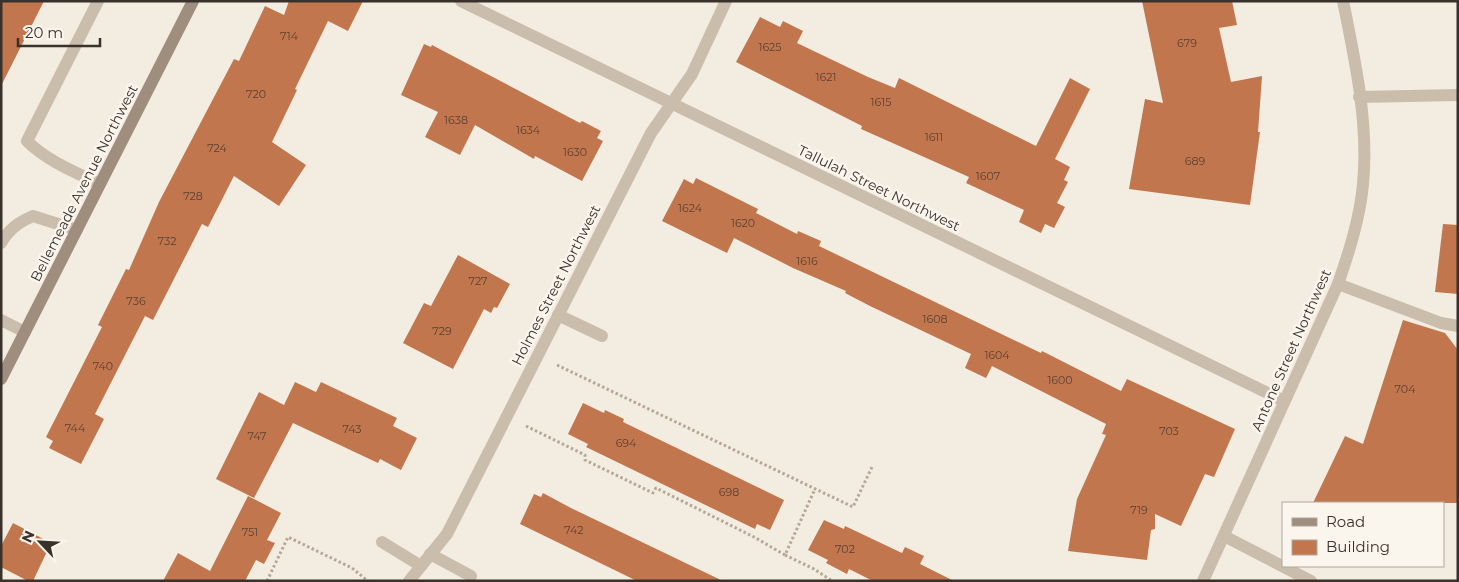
<svg xmlns="http://www.w3.org/2000/svg" width="1459" height="582" font-family="Montserrat,sans-serif">
  <rect width="100%" height="100%" fill="#f3ece0"/>
  <g fill="#c2764e">
    <path d="M1,1h43l-43,85z"/>
    <path d="M289,1h74l-15,30 -20,-10 -33,68 2,1 -25,52 34,23 -27,41 -45,-30 -26,51 -6,-3 -49,96 -8,-4 -50,98 9,5 -23,45 -32,-16 4,-7 -7,-4 56,-110 -4,-2 28,-56 3,1 30,-68 75,-143 5,2 26,-55 19,9z"/>
    <path d="M1142,1h90l5,24 -18,3 12,54 31,-6 -4,56h2l-10,73 -121,-16 16,-90 18,4z"/>
    <path d="M760,17l20,10 3,-6 20,10 -6,12 71,34 27,11 4,-10 137,68 34,-68 20,11 -35,70 15,8 -6,13 4,2 -11,21 8,4 -11,21 -9,-4 -4,9 -22,-11 5,-12 -58,-27 3,-6 -108,-48 1,-3 -126,-64z"/>
    <path d="M424,44l7,3 1,-2 148,78 2,-2 19,10 -4,7 6,3 -21,40 -47,-25 -1,3 -59,-34 -15,30 -35,-18 13,-25 -37,-17z"/>
    <path d="M696,178l62,31 -2,4 41,21 1,-3 23,10 -2,5 222,107 1,-2 79,40 6,-12 108,50 -21,48 -9,-3 -24,52 -26,-12v15l-4,1 -4,30 -79,-9 9,-52 29,-64 -4,-1 4,-10 -114,-58 -6,12 -21,-10 6,-14 -101,-48 -25,-13 1,-2 -53,-23 -59,-30 -7,15 -65,-32 22,-42 9,5z"/>
    <path d="M1443,224l15,1v69l-23,-2z"/>
    <path d="M458,255l52,29 -13,24 -3,-1 -3,6 -7,-4 -31,60 -50,-26 21,-40 7,3z"/>
    <path d="M1403,320l42,13 13,17v153h-145l32,-67 18,8z"/>
    <path d="M295,382l21,10 5,-10 76,36 -4,8 24,12 -16,32 -21,-11 -2,4 -85,-40 -39,75 -38,-19 43,-87 25,13z"/>
    <path d="M583,403l21,10 1,-3 19,9 -1,3 161,78 -14,30 -13,-6 -2,5 -169,-82 2,-3 -20,-10z"/>
    <path d="M543,493l28,15 152,73h-86l-117,-57 14,-30 7,3z"/>
    <path d="M248,496l33,17 -14,27 8,3 -11,21 -8,-4 -11,21h-82l15,-28 32,18z"/>
    <path d="M824,520l20,9 1,-3 57,27 3,-6 19,9 -4,8 34,17h-81l-24,-12 -2,5 -21,-11 2,-3 -20,-10z"/>
    <path d="M13,523l38,20 -18,38h-5l-27,-14v-21z"/>
  </g>
  <g fill="none" stroke-linecap="round" stroke-linejoin="round">
    <g stroke="#b7a796" stroke-width="3" stroke-dasharray="2.5 2.5" stroke-linecap="butt">
      <path d="M557,365l296,142 19,-40"/>
      <path d="M526,426l59,29v5l68,33 3,-5 98,49 31,18 30,-66"/>
      <path d="M785,555l29,14 18,12"/>
      <path d="M267,581l21,-44 64,31 16,13"/>
    </g>
    <g stroke="#cbbdac" stroke-width="12">
      <path d="M98,1l-71,140c20,20 48,31 73,43"/>
      <path d="M1359,97l99,-2"/>
      <path d="M1,243c8,-14 18,-21 32,-27l44,14"/>
      <path d="M1338,284l103,39 17,3"/>
      <path d="M558,315l44,21"/>
      <path d="M1,320l24,12"/>
      <path d="M382,542l39,24"/>
      <path d="M430,554l41,22"/>
    </g>
    <g stroke="#cbbdac" stroke-width="12">
      <path d="M461,1l823,400"/>
      <path d="M1224,536l87,45"/>
      <path d="M409,581l38,-47 204,-401 41,-59 34,-73"/>
      <path d="M1203,581l135,-297c11,-32 22,-66 25,-100 6,-60 -8,-124 -20,-183"/>
    </g>
    <path stroke="#9f8d7d" stroke-width="12" d="M1,379l192,-378"/>
  </g>
  <g text-anchor="middle" stroke-width="5" stroke-linejoin="round" paint-order="stroke">
    <g font-size="11" fill="#5b4234">
      <text x="289" y="40">714</text>
      <text x="1187" y="47">679</text>
      <text x="770" y="51">1625</text>
      <text x="826" y="81">1621</text>
      <text x="256" y="98">720</text>
      <text x="881" y="106">1615</text>
      <text x="456" y="124">1638</text>
      <text x="528" y="134">1634</text>
      <text x="934" y="141">1611</text>
      <text x="217" y="152">724</text>
      <text x="575" y="156">1630</text>
      <text x="1195" y="165">689</text>
      <text x="988" y="180">1607</text>
      <text x="193" y="200">728</text>
      <text x="690" y="212">1624</text>
      <text x="743" y="227">1620</text>
      <text x="167" y="245">732</text>
      <text x="807" y="265">1616</text>
      <text x="478" y="285">727</text>
      <text x="136" y="305">736</text>
      <text x="935" y="323">1608</text>
      <text x="442" y="335">729</text>
      <text x="997" y="359">1604</text>
      <text x="103" y="370">740</text>
      <text x="1060" y="384">1600</text>
      <text x="1405" y="393">704</text>
      <text x="75" y="432">744</text>
      <text x="352" y="433">743</text>
      <text x="1169" y="435">703</text>
      <text x="257" y="440">747</text>
      <text x="626" y="447">694</text>
      <text x="729" y="496">698</text>
      <text x="1139" y="514">719</text>
      <text x="574" y="534">742</text>
      <text x="250" y="536">751</text>
      <text x="845" y="553">702</text>
    </g>
    <g font-size="14" fill="#39312b" stroke="#faf5ed">
      <text transform="translate(84 183) rotate(-63)" y="5">Bellemeade Avenue Northwest</text>
      <text transform="translate(879 188) rotate(26)" y="5">Tallulah Street Northwest</text>
      <text transform="translate(556 285) rotate(-63)" y="5">Holmes Street Northwest</text>
      <text transform="translate(1291 350) rotate(-66)" y="5">Antone Street Northwest</text>
    </g>
  </g>
  <rect width="1459" height="582" fill="none" stroke="#39312b" stroke-width="5"/>
  <rect x="1282" y="502" width="162" height="65" fill="#faf5ed" stroke="#ada79f"/>
  <rect x="1292" y="518" width="25" height="8" fill="#9f8d7d" stroke="#ada79f"/>
  <text x="1326" y="527" font-size="15" fill="#39312b">Road</text>
  <rect x="1292" y="540" width="25" height="15" fill="#c2764e" stroke="#ada79f"/>
  <text x="1326" y="552" font-size="15" fill="#39312b">Building</text>
  <g transform="translate(40 542) rotate(295)" stroke="#faf5ed" stroke-width="4" paint-order="stroke">
  <path d="M0-4L9 19L0 12L-9 19Z" fill="#39312b"/>
  <text y="-8" font-size="14" font-weight="bold" text-anchor="middle" fill="#39312b">N</text>
  </g>
  <path d="M18 38v8h82v-8" fill="none" stroke="#39312b" stroke-width="2.5"/>
  <text x="25" y="38" font-size="15" fill="#39312b" stroke="#faf5ed" stroke-width="4" paint-order="stroke">20 m</text>
</svg>
